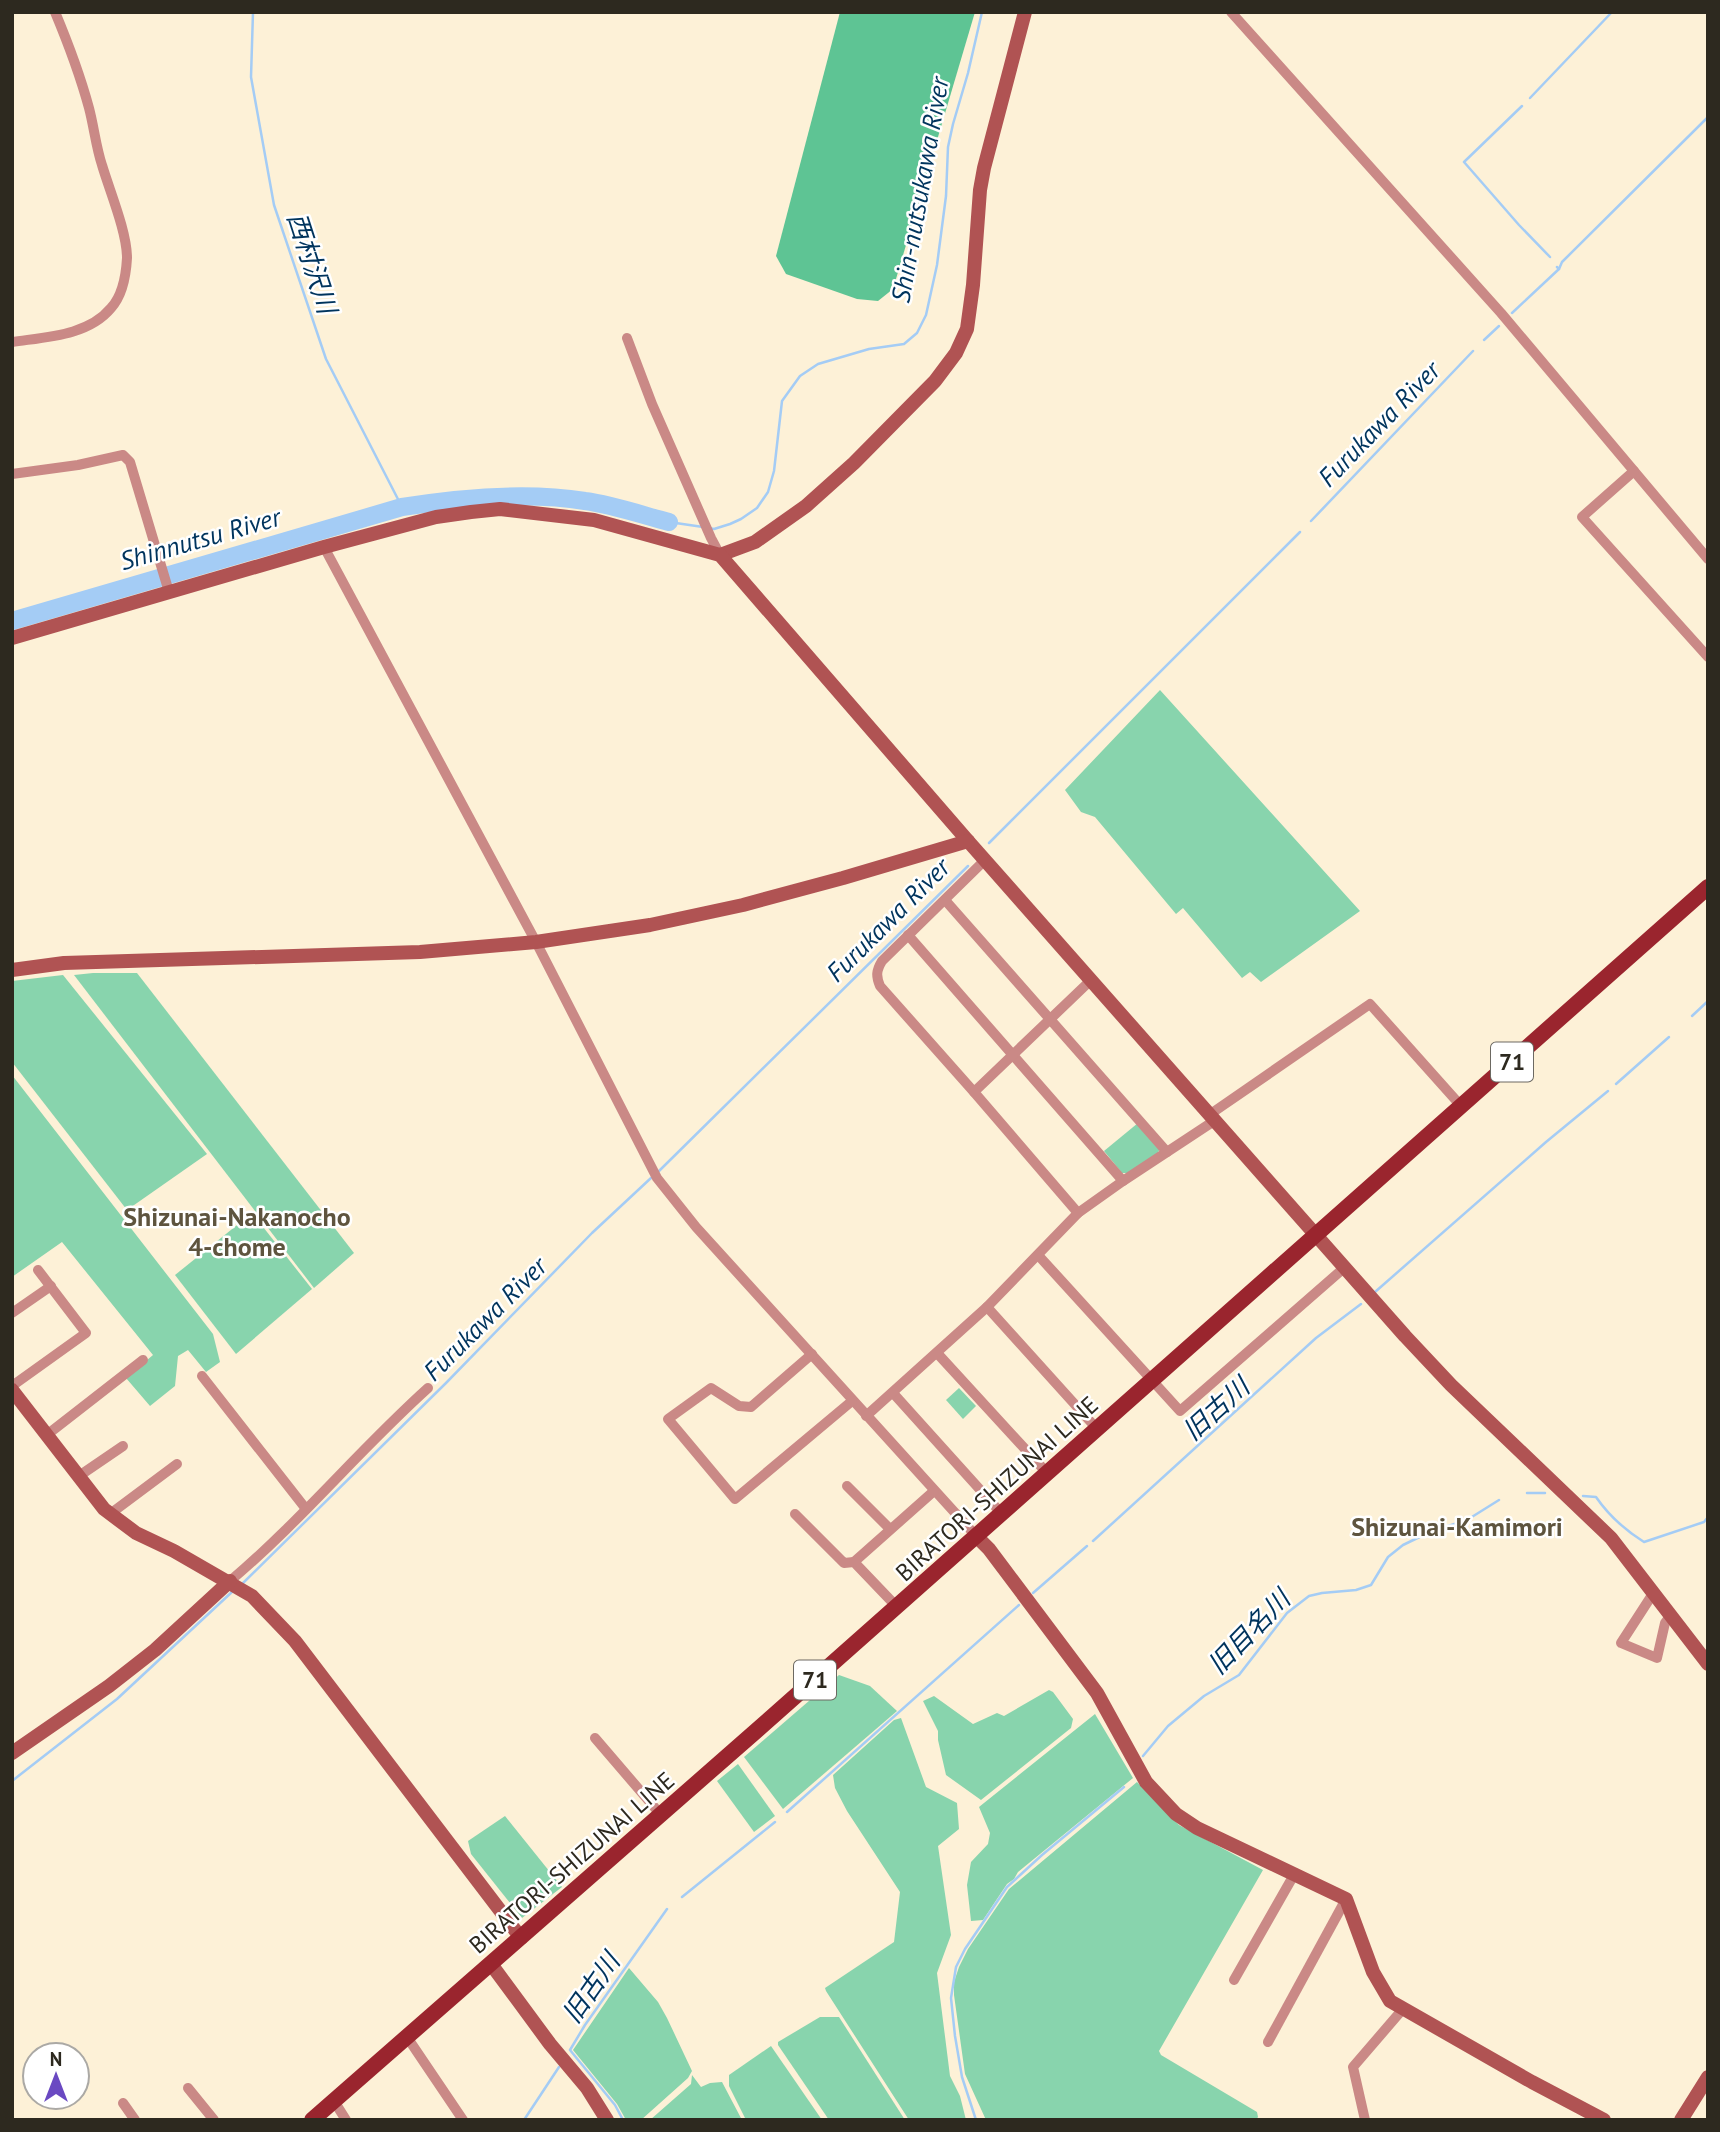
<svg xmlns="http://www.w3.org/2000/svg" width="1720" height="2132" font-family="'PT Sans','Noto Sans JP',sans-serif">
  <rect width="100%" height="100%" fill="#fdf1d7"/>
  <g fill="#88d4ad">
    <path d="M1160,690l200,221 -99,71 -11,-10 -8,6 -59,-70 -7,6 -81,-97 -14,-5 -16,-22z"/>
    <path d="M93,973h44l217,280 -40,35 -240,-313z"/>
    <path d="M63,975l144,179 -80,56 -115,-148v-81z"/>
    <path d="M12,1075l201,259 7,28 -14,10 -18,-22 -10,6 -3,30 -25,20 -24,-28 27,-23 -91,-113 -50,35z"/>
    <path d="M1138,1123l22,25 -2,5 -30,20h-6l-18,-22z"/>
    <path d="M252,1213l60,76 -76,65 -61,-79z"/>
    <path d="M959,1388l17,18 -13,13 -17,-19z"/>
    <path d="M839,1675l31,11 27,25 -114,98 -39,-52z"/>
    <path d="M1049,1690l4,2 20,27 -2,9 -90,72 -35,-25 -8,-35v-9l-15,-30 11,-5 39,28 24,-11 7,3z"/>
    <path d="M1095,1714l38,64 -115,94 -4,7 -7,5 -24,36 -12,1 -4,-36 4,-23 17,-18 2,-11 -11,-26z"/>
    <path d="M901,1718l25,69 31,16 2,26 -21,17 13,89 -14,38 13,103 10,20 6,24h-57l-83,-129 -1,-3 69,-46 6,-50 -53,-81 -12,-23 -2,-13 61,-55z"/>
    <path d="M738,1764l37,52 -21,16 -37,-51z"/>
    <path d="M1137,1782l42,43 84,45 -104,181 2,4 96,57 1,5 -2,3h-270l-21,-46 -11,-79v-13l5,-15 9,-18 41,-60z"/>
    <path d="M505,1816l57,71 -40,31 -51,-64 -3,-13z"/>
    <path d="M629,1968l29,34 9,16 25,53 -4,7 -47,42h-15l-9,-16 -44,-54z"/>
    <path d="M820,2017h19l66,103h-76l-51,-75v-3z"/>
    <path d="M771,2046l51,74h-76l-17,-34v-11z"/>
    <path d="M692,2075l9,12 9,-4 12,-1 20,38h-92l41,-36z"/>
  </g>
  <path fill="#5ec494" d="M840,12h135l-82,277 -15,12 -21,-2 -71,-25 -10,-18z"/>
  <g fill="none" stroke-linecap="round" stroke-linejoin="round">
    <g stroke="#a4ccf5" stroke-width="2.5">
      <path d="M253,12l-2,65 23,128 52,154 76,148"/>
      <path d="M1530,98l82,-86"/>
      <path d="M1522,106l-58,56 55,63 31,32"/>
      <path d="M1559,269l3,-7 146,-145"/>
      <path d="M1512,313l47,-44 -2,-2"/>
      <path d="M1484,340l15,-14"/>
      <path d="M1311,521l162,-170"/>
      <path d="M669,522l34,5"/>
      <path d="M709,528l5,1 16,-5 11,-5 16,-11 11,-16 6,-21 8,-70 18,-25 18,-12 51,-15 35,-5 13,-11 9,-18 11,-50 9,-69 2,-49 5,-23 15,-51 14,-61"/>
      <path d="M989,843l311,-311"/>
      <path d="M1692,1016l16,-15"/>
      <path d="M1616,1084l53,-47"/>
      <path d="M659,1171l309,-305"/>
      <path d="M1375,1292l171,-150 62,-51"/>
      <path d="M1527,1493h18"/>
      <path d="M1583,1496l13,1c13,19 29,33 48,45l60,-20 4,-5"/>
      <path d="M1093,1541l223,-203 45,-34"/>
      <path d="M241,1585l205,-202 146,-150 59,-55"/>
      <path d="M1033,1593l54,-47"/>
      <path d="M1143,1756l25,-30 36,-30 35,-21 48,-62 22,-17 13,-3 34,-3 15,-5 17,-28 15,-12 29,-14 35,-11 32,-20"/>
      <path d="M12,1781l105,-82 116,-108"/>
      <path d="M787,1812l232,-207"/>
      <path d="M682,1897l93,-75"/>
      <path d="M524,2120l35,-53"/>
      <path d="M623,2120l-8,-15 -45,-55 15,-25 82,-116"/>
      <path d="M976,2120l-14,-43 -7,-41 -4,-38 5,-31 9,-18 42,-62 35,-32 82,-68"/>
    </g>
    <path stroke="#a4ccf5" stroke-width="18" d="M12,621l390,-114c56,-9 127,-15 183,-6 29,4 57,14 84,21"/>
    <g stroke="#ca8986" stroke-width="10">
      <path d="M1231,12l270,301 207,246"/>
      <path d="M627,338l25,66 59,134 9,17"/>
      <path d="M12,342c33,-5 76,-6 99,-34 12,-13 15,-32 16,-50 0,-26 -17,-66 -25,-93 -6,-18 -8,-38 -13,-57 -9,-33 -21,-65 -34,-96"/>
      <path d="M1634,471l-52,46 126,140"/>
      <path d="M12,474l66,-9 45,-10 7,7 39,130"/>
      <path d="M324,547l212,395 121,236 39,49 281,310"/>
      <path d="M945,900l222,252"/>
      <path d="M908,935l215,246"/>
      <path d="M974,1092l-94,-106c-4,-10 -4,-15 2,-25l103,-101"/>
      <path d="M1209,1115l161,-111 92,103"/>
      <path d="M1078,1213l-104,-121 117,-112"/>
      <path d="M1038,1255l142,156 164,-143"/>
      <path d="M987,1307l111,123"/>
      <path d="M12,1313l39,-27"/>
      <path d="M937,1353l111,121"/>
      <path d="M812,1354l-61,53 -12,-1 -28,-18 -43,31 67,80 117,-98"/>
      <path d="M202,1376l104,133"/>
      <path d="M12,1386l74,-53 -48,-63"/>
      <path d="M893,1393l109,121"/>
      <path d="M866,1416l121,-109 91,-94 45,-32 91,-60"/>
      <path d="M48,1434l95,-74"/>
      <path d="M79,1476l44,-30"/>
      <path d="M847,1486l43,43"/>
      <path d="M110,1514l67,-50"/>
      <path d="M795,1514l49,49 10,-1 43,45"/>
      <path d="M854,1562l80,-71"/>
      <path d="M230,1581c70,-59 129,-131 198,-193"/>
      <path d="M1654,1592l-33,51 36,15 8,-35 6,-8"/>
      <path d="M595,1738l66,77"/>
      <path d="M1234,1980l61,-107"/>
      <path d="M407,2037l56,83"/>
      <path d="M1268,2042l78,-143"/>
      <path d="M188,2088l26,32"/>
      <path d="M334,2101l12,19"/>
      <path d="M123,2103l12,17"/>
      <path d="M1365,2120l-12,-53 49,-57"/>
    </g>
    <g stroke="#b05353" stroke-width="14">
      <path d="M720,555l35,-13 51,-36 48,-43 81,-82 21,-28 11,-24 6,-44 7,-95 4,-22 41,-156"/>
      <path d="M12,638l312,-91 112,-30 35,-5 29,-3 94,11 126,35 248,286 437,495 46,49 160,153 97,126"/>
      <path d="M12,970l52,-7 356,-11 116,-10 114,-17 93,-20 100,-27 125,-37"/>
      <path d="M12,1390l92,119 32,24 38,18 78,45 43,45 226,297"/>
      <path d="M977,1537l12,12 108,144 49,89 30,32 21,14 149,71 27,73 17,29 142,81 72,38"/>
      <path d="M12,1753l97,-67 46,-36 75,-69"/>
      <path d="M491,1964l59,80 37,44 20,32"/>
      <path d="M1681,2120l27,-43"/>
    </g>
    <path stroke="#9a252e" stroke-width="16" d="M312,2120c468,-408 933,-820 1396,-1233"/>
  </g>
  <g text-anchor="middle" stroke-width="5" stroke-linejoin="round" paint-order="stroke">
    <g fill="#fff" stroke="#6c6962" stroke-width="2">
      <rect x="1491" y="1042.5" width="42" height="39" rx="5"/>
      <rect x="794" y="1660.5" width="42" height="39" rx="5"/>
    </g>
    <g font-size="23" font-weight="bold" fill="#2d291f">
      <text x="1512" y="1070">71</text>
      <text x="815" y="1688">71</text>
    </g>
    <g font-size="24" fill="#2d291f" stroke="#fff">
      <text transform="translate(997 1489) rotate(-42)" y="8">BIRATORI-SHIZUNAI LINE</text>
      <text transform="translate(572 1863) rotate(-41)" y="8">BIRATORI-SHIZUNAI LINE</text>
    </g>
    <g font-size="26" font-style="italic" fill="#00345d" stroke="#fff">
      <text transform="translate(920 190) rotate(-80)" y="9">Shin-nutsukawa River</text>
      <text transform="translate(312 263) rotate(72)" y="9">西村沢川</text>
      <text transform="translate(1379 424) rotate(-46)" y="9">Furukawa River</text>
      <text transform="translate(200 539) rotate(-16)" y="9">Shinnutsu River</text>
      <text transform="translate(888 920) rotate(-45)" y="9">Furukawa River</text>
      <text transform="translate(485 1319) rotate(-45)" y="9">Furukawa River</text>
      <text transform="translate(1216 1409) rotate(-42)" y="9">旧古川</text>
      <text transform="translate(1249 1632) rotate(-46)" y="9">旧目名川</text>
      <text transform="translate(591 1988) rotate(-55)" y="9">旧古川</text>
    </g>
    <g font-size="26" font-weight="bold" fill="#5e543e" stroke="#fff">
      <text x="237" y="1226">Shizunai-Nakanocho<tspan x="237" dy="30">4-chome</tspan></text>
      <text x="1457" y="1536">Shizunai-Kamimori</text>
    </g>
  </g>
  <rect width="1720" height="2132" fill="none" stroke="#2d291f" stroke-width="28"/>
  <g transform="translate(56 2076)"><circle r="33" fill="#ffffff" stroke="#aba9a5" stroke-width="2"/>
  <path d="M0-5L12 26L0 18L-12 26Z" fill="#6a49c2"/>
  <text y="-10" font-size="19" font-weight="bold" text-anchor="middle" fill="#2d291f">N</text>
  </g>
</svg>
